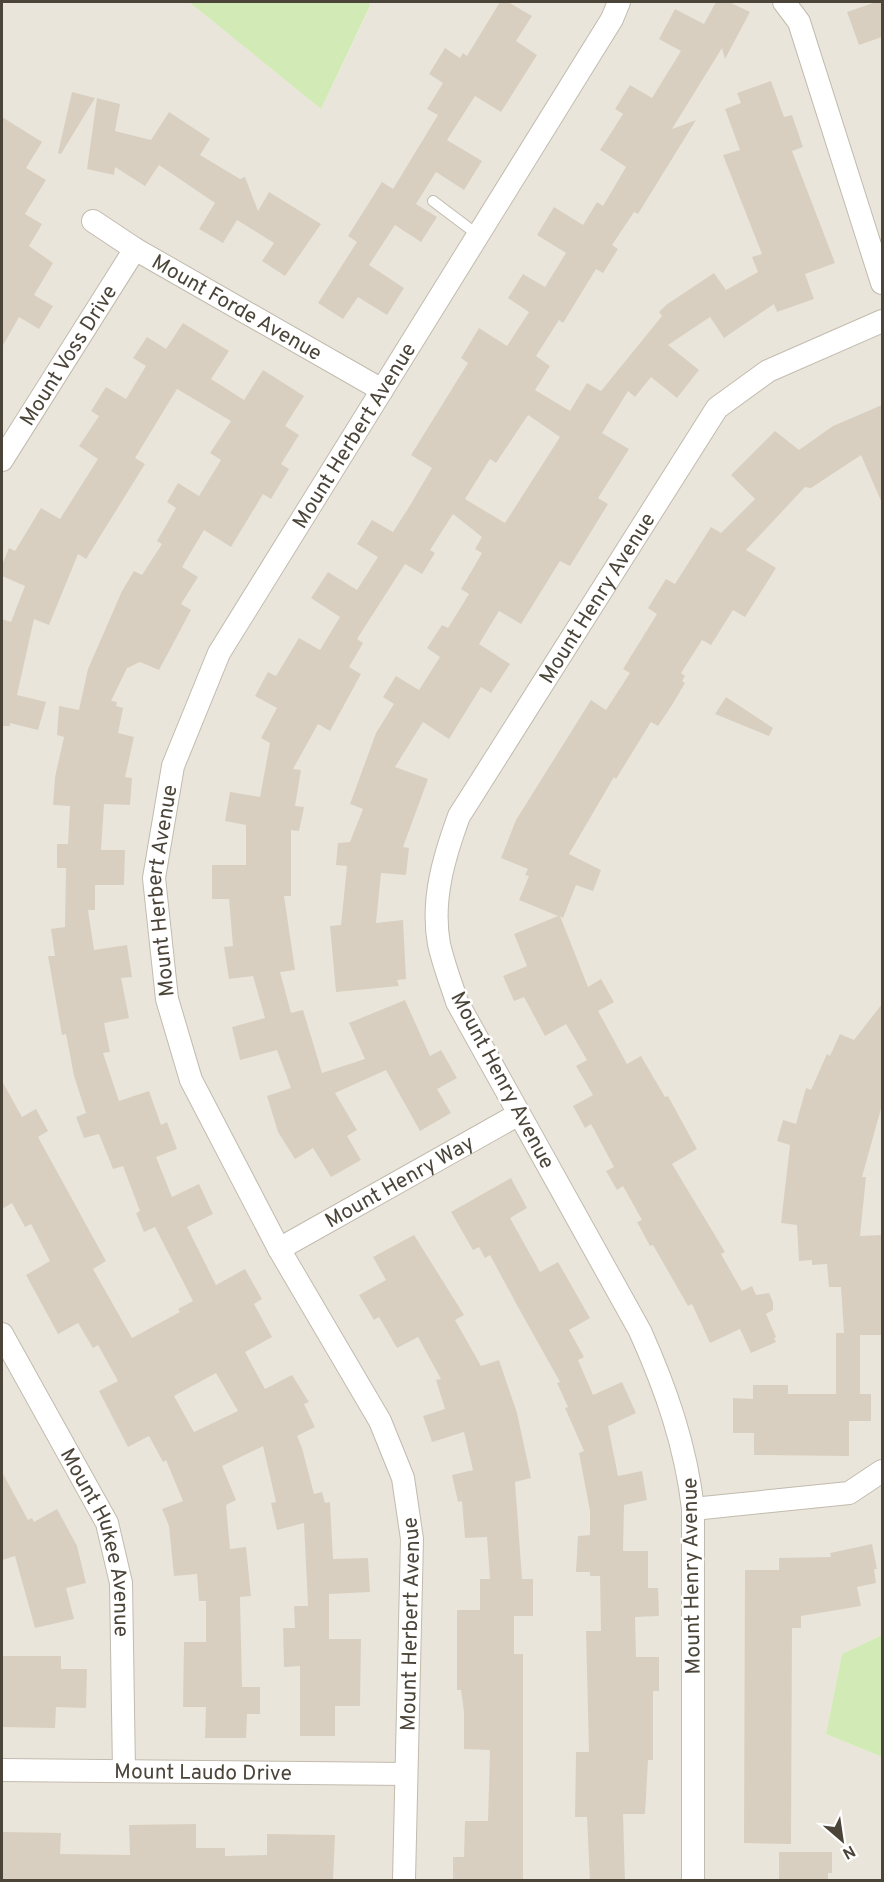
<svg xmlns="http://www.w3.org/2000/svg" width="884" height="1882" font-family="Overpass,sans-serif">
  <rect width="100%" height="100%" fill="#f6f3ec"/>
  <path fill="#eae5da" d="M2,2h187l132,107 49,-102 -1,-5h513v1633l-40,19 -16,80 56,23v123h-880z"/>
  <g fill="#d2eab5">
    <path d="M189,2h180l1,4 -49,103z"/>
    <path d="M882,1635v122l-56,-23 16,-80z"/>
  </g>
  <g fill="#d8cfc1" fill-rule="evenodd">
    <path d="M500,2h8l24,14 -16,25 21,14 -36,57 -26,-16 -28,44 35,21 -18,29 -28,-18 -20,32 21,13 -16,25 -26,-17 -26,40 35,23 -17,27 -29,-18 -15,22 -25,-16 39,-61 -9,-6 34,-54 11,7 45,-74 -11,-6 16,-26 -14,-9 16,-26 15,10 3,-5 4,3z"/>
    <path d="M716,2h13l21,10 -25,47 -3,-11 -50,81 24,-9 -58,94 -4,-2 -22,33 6,4 -15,24 -7,-4 -33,54 -4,-3 -23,36 14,10 -15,24 35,21 17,-28 14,8 61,-75 -3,-4 7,-7 48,-32 12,17 32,-18 -6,-15 10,-3 -39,-99 17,-5 -15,-41 16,-6 -4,-10 34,-12 13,36 8,-2 11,32 -11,4 43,112 -30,11 9,25 -37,13 -3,-8 -50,34 -14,-21 -42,28 31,25 -22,28 -26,-21 -16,20 -7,-6 -26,42 27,16 -31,49 10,6 -38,62 -10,-5 -39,63 -22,-13 -20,33 31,20 -19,29 -10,-6 -32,52 -26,-17 -28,45 33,12 -25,68 6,1 -3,27 -25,-2 -5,50 27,-3 3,59 -9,1 2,6 -63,6 -6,-66 11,-1 6,-59 -11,-1 2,-22 12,-1 13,-33 -13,-5 26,-71 18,-29 -11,-7 13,-21 23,14 21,-33 -13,-9 15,-23 6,3 21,-34 -8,-5 21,-36 -7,-4 7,-12 -29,-23 -23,36 5,3 -13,21 -17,-10 -48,75 6,4 -14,24 12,7 -31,57 -12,-7 -25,45 8,1 -6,36 9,1 -5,24 -8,-1v66h-7l11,74 -15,2 11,41 12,-3 19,63 43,-14 -16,-36 56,-23 25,56 11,-6 16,28 -20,11 14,24 -31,18 -34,-61 -51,23 22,37 -10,6 14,24 -30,17 -18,-29 -18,11 -17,-27 -11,-36 24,-8 -14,-38 -37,10 -8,-33 33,-9 -12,-42 -24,3 -5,-32 9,-1 -4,-47h-17v-34h34v-40l-21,-4 5,-29 30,5 10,-54 -9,-5 16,-30 -22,-12 13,-24 8,4 23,-38 21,12 20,-33 -29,-19 17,-26 29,18 21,-33 -21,-13 15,-24 21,12 16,-25 23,-39 -21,-13 57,-92 -7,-5 18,-30 28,18 22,-34 -21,-14 15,-24 22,13 21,-34 -29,-18 17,-28 29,18 14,-23 6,4 23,-39 -26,-17 23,-36 -8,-5 15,-24 22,13 29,-47 -22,-12 16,-30 29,15zM528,415l32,22 -55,86 -40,-24 25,-40 6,4z"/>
    <path d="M876,2h6v35l-23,8 -12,-33z"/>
    <path d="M72,92l23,6 -34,56 -3,-1z"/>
    <path d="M97,98l23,6 -5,27 36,9 18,-28 41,27 -10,16 40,24 5,-2 13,34 11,-19 52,32 -36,52 -23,-15 12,-18 -37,-23 -14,23 -24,-14 16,-26 -56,-38 -14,21 -30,-19 -1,8 -27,-6z"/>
    <path d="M2,117l40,25 -16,26 20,12 -21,34 17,10 -13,22 24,17 -19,32 19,11 -14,23 -20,-12 -17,30z"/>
    <path d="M183,323l46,28 -18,28 33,21 19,-30 41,26 -19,30 14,9 -18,29 8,5 -18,30 -8,-5 -32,53 -27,-17 -22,37 16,10 -17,27 10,6 -32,60 -19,-8 -13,6 -16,33 6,1 -1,4 7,2 -5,25 16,4 -9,40 7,1 -2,27 -26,-1 -3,46h24l-1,35h-29v25h-7l6,40 33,-5 5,32 -11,1 8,40 -25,5 6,29 -7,1 16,48 30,-10 12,34 6,-3 10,27 -21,8 16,40 27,-13 14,30 -26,13 29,58 29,-16 17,30 -8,5 18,33 -27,15 20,37 27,-14 17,27 -5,2 11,23 -18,9 5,12 12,46 8,-2 3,11 5,-1 3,57 35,-1 2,34 -41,2v45h32l-1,67h-25v30h-35v-70l-16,1 -1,-39h12l-1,-22h14l-4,-83 -27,7 -6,-27 5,-1 -13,-56 -41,20 14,34 -10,5 4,44 16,-2 5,49 -11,1 2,90h18v27h-13l-1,24h-41l1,-31h-23l1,-65h22v-41h-7l-2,-27 -23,2 -5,-50 -7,-17 21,-8 -17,-41 -3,2 -14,-26 -21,11 -29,-56 19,-10 -20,-36 -5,3 -15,-25 -20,11 -32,-59 24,-14 -19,-37 -6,3 -13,-24 -10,6v-128l20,36 14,-8 12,22 -10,6 68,124 -13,8 39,69 48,-26 -2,-3 15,-8 -38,-74 -11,5 -8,-19 4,-2 -17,-45 -10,3 -14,-35 -15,4 -8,-21 10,-4 -12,-37 -8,-42 -4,1 -14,-79h7l-4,-27 14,-2 1,-59h-9v-24h11l2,-38 -17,-1 2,-28 9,-40 -7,-2 2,-29 20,4 9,-41 34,-78 12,-20 8,4 20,-31 -5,-3 19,-33 -9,-6 11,-19 21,13 22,-36 -11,-7 21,-32 -54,-32 -42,69 10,6 -59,95 -8,-5 -29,71 -15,-6 -17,76 29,7 -8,28 -28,-7v3h-8v-107l9,3 14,-36 -23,-10v-11l7,-17 6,3 26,-43 19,11 38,-60 -19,-13 20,-30 -8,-5 15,-24 20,12 20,-33 -13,-8 14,-21 19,12zM216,1373l22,38 -44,21 -20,-36z"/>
    <path d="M882,405v98l-21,-48 -50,33 -6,-1 -59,63 30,18 -31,49 -12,-7 -22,35 -9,-5 -21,33 4,3 -3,5 3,2 -13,22 -14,21 -7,-4 -35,57 -2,-2 -45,77 32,16 -8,21 -17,-6 -13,33 -3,-2 28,71 13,-8 13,23 -16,9 29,53 14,-8 24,41 3,-1 29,53 -25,15 53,88 -4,2 21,37 10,-5 4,9 13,-2 4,9v8l-7,4 10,23 -2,1 2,4 -25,11 -11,-24 -30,14 -18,-39 -4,2 -35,-61 -3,1 -13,-24 5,-2 -19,-34 -6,4 -11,-19 8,-4 -23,-43 -6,4 -12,-22 20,-11 -17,-29 11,-6 -21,-36 -21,12 -21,-39 -10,4 -11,-25 24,-10 -13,-32 44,-18 -39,-16 10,-24 -4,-1 3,-6 -27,-11 15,-38 75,-120 15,10 24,-37 -7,-4 34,-55 -9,-6 18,-29 9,5 36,-57 10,6 34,-34 -24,-24 44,-44 24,19 34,-24z"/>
    <path d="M726,697l47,31 -4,8 -54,-22z"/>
    <path d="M882,1004v101l-20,72h4l-6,59 22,-1v100h-22v59h11v27h-22v35l-95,-1v-22h-21v-35l20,1v-14h35v9h48v-61h8l-3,-46h-12l-2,-23 -15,1v-5l-13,1 -2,-36 -16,-2 9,-78 -13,-4 6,-21 13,4 10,-36 5,2 16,-36 3,2 10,-22 14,6z"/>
    <path d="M511,1178l16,30 -17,10 30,54 18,-10 32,56 -21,12 15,27 -6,3 15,35 29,-13 14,31 -28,13 10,50 24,-5 5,29 -23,5 -1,46h25v37h10l1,28 -24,1 1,40h23v34h-6v69h-5l-3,54h-22l2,67h-35l-3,-64h-12l1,-65h13l-3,-121h15l-1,-55h-10v-4h-14l2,-36 12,-1v-24l-11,-58 5,-2 -19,-43 3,-1 -11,-24 3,-1 -42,-75 -28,-52 -5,3 -6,-11 -6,3 -22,-38z"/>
    <path d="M414,1235l50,80 -9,5 26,46 18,-6 18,53 14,65 -16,4 7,97h11v37h-19v38h9v227h-70v-24h11l1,-36h23l2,-71 -26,-1v-37l-3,-22h-4v-80h23v-31h10l-3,-42 -22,1 -3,-37 -4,1 -6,-27 21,-5 -9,-38 -32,10 -9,-26 22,-7 -9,-29 5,-1 -23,-42 -21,11 -18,-31 -5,3 -15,-25 27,-15 -13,-23z"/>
    <path d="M2,1472l26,48 4,-2 2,4 23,-13 20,37 9,37 -20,5 8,31 -39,9 -20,-72 -13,4z"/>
    <path d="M872,1544l5,25h-3l2,14 -19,4 4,19 -60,10v12h-9l-1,216 -47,-1 1,-273h34v-12l52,-1 -1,-4z"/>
    <path d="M2,1656h59v13h26l-1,39 -30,-1 -1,21 -53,-1z"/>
    <path d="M196,1824v24h29v8l42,-1v-21l68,1 -2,46h-331v-49l59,1 -1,21 70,1 -1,-30z"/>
    <path d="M779,1852h53v21h-4v8h-49z"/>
  </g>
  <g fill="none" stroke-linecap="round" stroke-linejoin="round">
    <g stroke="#c2bbae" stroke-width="12">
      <path id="lane" d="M433,201l45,34"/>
    </g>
    <g stroke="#c2bbae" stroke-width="24">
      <g id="street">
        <path d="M784,2l15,20 83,261"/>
        <path id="s1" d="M93,221l42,28 247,141"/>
        <path id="s2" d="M2,460l133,-211"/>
        <path id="s3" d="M279,1249l240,-135"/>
        <path id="s4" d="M2,1334l105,189 14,60 3,188"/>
        <path d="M693,1509l156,-16 33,-22"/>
        <path id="s5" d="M2,1770l403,4"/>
        <path id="s6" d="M404,1880l8,-341 -9,-61 -23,-57 -101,-172 -88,-169 -24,-81 -13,-121 19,-112 46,-113 393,-634 7,-17"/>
        <path id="s7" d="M693,1880v-371c-7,-63 -27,-120 -53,-178l-183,-329c-6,-19 -14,-39 -18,-58 -8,-44 5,-87 20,-128l258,-408 51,-37 114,-50"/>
      </g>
    </g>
    <use href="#lane" stroke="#fff" stroke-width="10"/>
    <use href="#street" stroke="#fff" stroke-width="22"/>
  </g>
  <g text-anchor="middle" stroke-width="5" stroke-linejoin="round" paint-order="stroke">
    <g font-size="21" fill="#4b4439" stroke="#fff">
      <text dy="7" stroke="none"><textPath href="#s1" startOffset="168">Mount Forde Avenue</textPath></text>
      <text dy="7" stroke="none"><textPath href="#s2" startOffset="124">Mount Voss Drive</textPath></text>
      <text dy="7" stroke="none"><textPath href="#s6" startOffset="1552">Mount Herbert Avenue</textPath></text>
      <text dy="7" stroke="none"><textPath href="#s7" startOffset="1384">Mount Henry Avenue</textPath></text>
      <text dy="7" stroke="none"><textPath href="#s6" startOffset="1048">Mount Herbert Avenue</textPath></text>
      <text transform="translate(503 1080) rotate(62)" y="7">Mount Henry Avenue</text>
      <text dy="7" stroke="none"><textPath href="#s3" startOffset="138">Mount Henry Way</textPath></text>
      <text dy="7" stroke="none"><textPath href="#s4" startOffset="232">Mount Hukee Avenue</textPath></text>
      <text transform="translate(691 1576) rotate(-91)" y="7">Mount Henry Avenue</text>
      <text dy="7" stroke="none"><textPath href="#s6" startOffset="256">Mount Herbert Avenue</textPath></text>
      <text dy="7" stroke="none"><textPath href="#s5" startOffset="201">Mount Laudo Drive</textPath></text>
    </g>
  </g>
  <rect width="884" height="1882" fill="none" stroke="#4b4439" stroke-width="6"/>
  <g transform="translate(842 1840) rotate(151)" stroke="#ffffff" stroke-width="4.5" paint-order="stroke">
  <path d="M0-4.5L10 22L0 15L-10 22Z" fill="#4b4439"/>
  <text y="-9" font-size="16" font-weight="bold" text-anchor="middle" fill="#4b4439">N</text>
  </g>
</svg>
